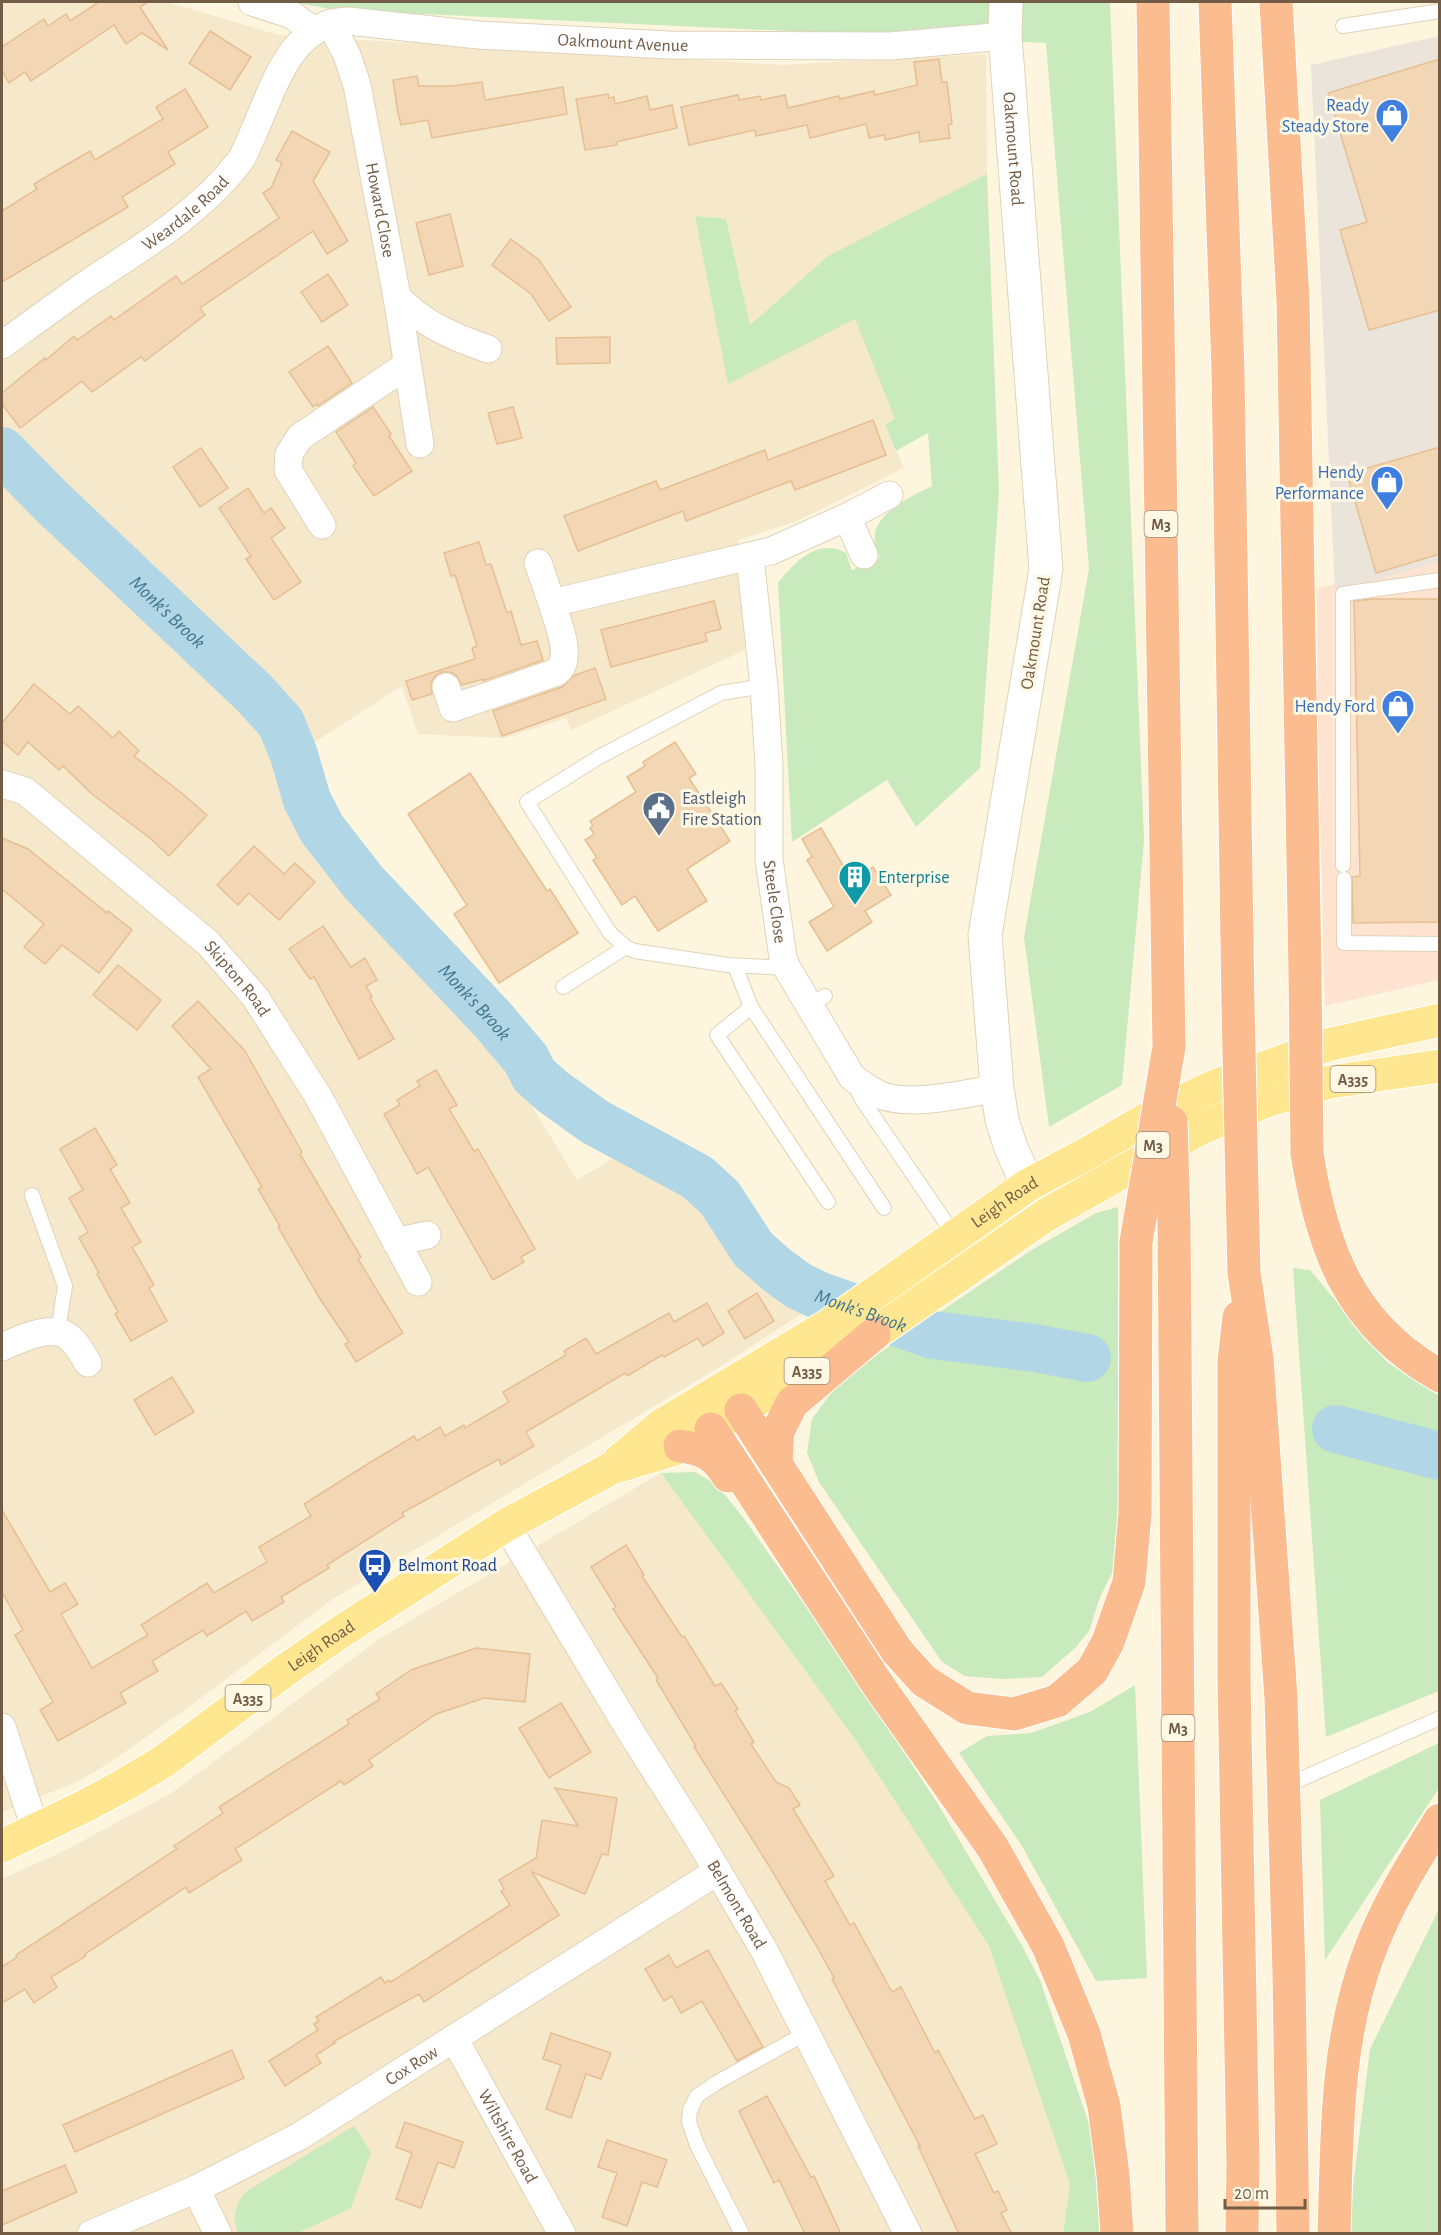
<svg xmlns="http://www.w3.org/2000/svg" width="1441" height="2235" font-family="'Alegreya Sans',sans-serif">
  <rect width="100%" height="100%" fill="#fdf5dd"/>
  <g fill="#f5e8cb">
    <path d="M2,2h165l112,33 503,30 204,-11 1,120 -159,82 -78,69 -24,-106 -31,-3 33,167 128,-65 39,101 -10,5 19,44 -107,53 -59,19 7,110 -174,80 -5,-12 -61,20 -87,-4 -16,-48 -114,73 22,65 149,163 118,193 50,-30 85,54 37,59 65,43 -93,60 -390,234 -148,111 -71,50 -33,20 -77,31z"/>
    <path d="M661,1473l194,266 134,207 81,238 -7,49h-1061v-354l66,-30 105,-57 208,-154z"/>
  </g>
  <path fill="#fee4d0" d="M1439,554v426l-114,26 -7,-273 -1,-144z"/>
  <path fill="#eae4da" d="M1439,36v526l-104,29 -24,-526z"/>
  <g fill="#c8eabc">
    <path d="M292,2h818l34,838 -22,245 -73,42 -25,-190 65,-368 -43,-526 -710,-33z"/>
    <path d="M987,174l12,318 -19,276 -64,59 -29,-47 -95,62 -14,-259c16,-21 41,-46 68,-30l6,17 28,-13c-2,-4 -4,-9 -5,-14 -5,-29 37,-47 57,-57l-4,-53 -32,18 -11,-27 10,-5 -40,-100 -127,65 -33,-168 31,3 24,106 78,-69z"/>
    <path d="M1118,1207v354l-18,36 -11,34 -14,17 -33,29 -40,2 -37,-3 -23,-14 -123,-180 -12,-29 5,-34 22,-30 28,-24 168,-114 66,-38z"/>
    <path d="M1293,1268l17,2 77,92 52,34v295l-113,46z"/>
    <path d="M695,1472l22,13 28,35 86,122 105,159 85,143 19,36 49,144 12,83 2,26h-40l7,-49 -81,-238 -134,-207 -194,-266z"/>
    <path d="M1135,1685l12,293 -51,3 -74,-135 -63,-93 28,-17 44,-3 59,-21z"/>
    <path d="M1439,1743v45l-114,172 -5,-160z"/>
    <path d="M1439,1909v324l-92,1 23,-185z"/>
    <path d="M354,2126l17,26 -20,56 -53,25h-60c-6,-16 -3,-29 9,-42z"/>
  </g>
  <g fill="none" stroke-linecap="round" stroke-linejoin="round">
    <g stroke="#b1d7e6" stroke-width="48">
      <path id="s1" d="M2,451l50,51 203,192 26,29 13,32 13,45 15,29 42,54 129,137 33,39 8,16 18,16 43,31 102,55 23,21 33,51 24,21 22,16 21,10 113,39 102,13 52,10"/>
      <path d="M1336,1429l104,27"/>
    </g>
  </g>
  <g fill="#f3d6b3" stroke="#e6bf93" stroke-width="1.5">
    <path d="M99,2h49l-8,5 28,43 -26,-17 -16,11 -12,-19 -83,56 -6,-9 -16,11 -7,-12v-24l42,-28 4,7 18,-12 4,7z"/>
    <path d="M210,31l41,26 -21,33 -41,-27z"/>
    <path d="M939,59l3,23h5l5,42 -4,1 2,13 -30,4 -1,-10 -34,8 -1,-5 -15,3 -3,-14 -56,14 -3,-13 -51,11 -1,-6 -66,15 -8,-38 57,-12 1,5 21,-4 1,4 24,-5 3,13 51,-12 1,3 34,-8 1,4 42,-10 -3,-23z"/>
    <path d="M1440,59v251l-71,20 -29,-100 27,-8 -39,-129z"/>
    <path d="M417,76l2,10h33l30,-4 3,18 78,-13 4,27 -135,24 -4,-18 -27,5 -3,-12 -5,-33z"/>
    <path d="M185,89l23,38 -40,25 7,12 -53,33 6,10 -126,75v-71l35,-22 -3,-5 27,-16 29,-17 5,9 68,-41 -7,-12z"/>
    <path d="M608,94l1,4 5,-1 1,7 32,-8 3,14 22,-5 5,23 -61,14 1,3 -32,5 -9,-51z"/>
    <path d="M292,131l38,21 -17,29 35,60 -21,13 -14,-23 -113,77 5,7 -60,46 -4,-4 -49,35 -10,-11 -62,47 -18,-24v-11l24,-20 19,-15 1,2 28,-24 3,4 34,-24 3,4 62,-44 6,8 97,-66 -16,-25 8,-5 11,-25 -6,-3z"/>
    <path d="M450,214l13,52 -34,9 -13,-52z"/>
    <path d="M511,239l28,21 32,47 -22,14 -18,-27 -39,-29z"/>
    <path d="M328,274l20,31 -26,17 -21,-30z"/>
    <path d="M610,337v26l-53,1 -1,-26z"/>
    <path d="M328,346l24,37 -34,23 -1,-2 -4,3 -24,-35z"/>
    <path d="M373,407l18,27 -2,2 23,35 -38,25 -21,-30 3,-3 -20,-31z"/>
    <path d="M513,407l9,31 -25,6 -9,-31z"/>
    <path d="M873,420l13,35 -91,35 -4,-9 -105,40 -3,-10 -105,40 -14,-35 92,-35 4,9 105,-40 3,10z"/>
    <path d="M1440,447v107l-64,19 -29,-99z"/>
    <path d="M201,448l27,40 -28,19 -27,-40z"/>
    <path d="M248,488l16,25 7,-5 14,20 -14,10 30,44 -27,18 -28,-41 5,-3 -32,-48z"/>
    <path d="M479,542l7,23 5,-1 16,49 4,-2 10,34 16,-4 6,19 -60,21v-2l-21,6 -6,-10 -6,-3h-8l-7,4 -4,7 1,11 -20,6 -6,-19 69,-22 -3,-11 5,-2 -22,-71 -4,1 -7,-23z"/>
    <path d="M1372,599h68v323l-87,1 -1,-46 8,-1 -6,-275z"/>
    <path d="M714,601l7,28 -16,4 2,8 -96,26 -10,-37z"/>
    <path d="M595,668l11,31 -104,37 -9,-25 69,-24 11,-11z"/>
    <path d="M34,684l36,30 8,-8 35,32 6,-7 20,20 -5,5 50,39 23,20 -38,41 -18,-17 -59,-45 -29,-28 -4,4 -31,-28 -10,13 -16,-14v-18z"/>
    <path d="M675,742l21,32 -7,4 41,63 -43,28 20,32 -49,30 -23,-35 -13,9 -29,-45 4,-2 -12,-18 9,-6 -4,-6 3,-2 -3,-5 46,-29 -9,-15 18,-11 -2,-4z"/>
    <path d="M470,773l77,118 3,-2 28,44 -79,50 -45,-69 13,-9 -59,-91z"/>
    <path d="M821,828l31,53 21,-14 18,28 -26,16 7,11 -45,29 -18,-29 25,-15 -27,-47 5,-3 -10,-18z"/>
    <path d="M2,838l26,11 79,64 1,-2 24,19 -33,43 -37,-28 -17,19 -21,-17 20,-23 -42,-35z"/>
    <path d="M254,846l30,28 11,-11 20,19 -36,38 -30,-27 -11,12 -21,-20z"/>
    <path d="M323,926l28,41 14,-9 12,22 -11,6 6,11 -2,1 24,41 -35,20 -45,-82 -4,2 -21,-30z"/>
    <path d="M118,965l43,35 -24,30 -44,-35z"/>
    <path d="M198,1001l47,50 57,101 -2,2 61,103 -3,2 45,74 -47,29 -11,-18 4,-2 -29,-43 -42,-72 2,-1 -22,-37 4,-2 -64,-110 13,-8 -39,-43z"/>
    <path d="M436,1070l21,35 -8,4 25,42 4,-2 57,100 -14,8 3,5 -31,18 -65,-113 -11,7 -33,-60 16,-9 -3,-5 23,-14 -3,-5z"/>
    <path d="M95,1128l22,37 -7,4 20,34 -9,5 20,34 -9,5 22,38 -5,3 18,33 -36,20 -16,-27 3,-2 -21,-38 2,-1 -20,-35 9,-6 -19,-34 14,-8 -23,-41z"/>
    <path d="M757,1293l17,28 -29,18 -17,-28z"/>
    <path d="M707,1303l17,30 -21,13 -5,-8 -34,19 -2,-2 -35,21 -2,-3 -99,59 8,14 -33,19 -2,-6 -97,54 2,3 -77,49 2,3 -48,29 3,5 -32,19 -6,-10 -39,25 -4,-6 -51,31 6,10 -38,22 6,10 -68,38 -18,-31 13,-8 -38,-67 8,-5 -21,-38v-82l48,82 15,-9 13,21 -17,10 31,54 56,-33 -7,-10 66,-42 7,10 53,-31 -8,-15 52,-31 -7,-12 62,-39 48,-29 3,5 23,-14 5,9 19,-11 1,3 44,-26 -6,-10 63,-37 -2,-4 22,-13 10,16 73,-41 5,9z"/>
    <path d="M172,1377l22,35 -39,23 -21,-35z"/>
    <path d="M626,1545l18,30 -2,1 40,61 2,-1 31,50 6,-3 17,26 -3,2 19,31 -3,2 25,38 13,6 11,17 -7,4 41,67 -9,5 25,44 4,-2 38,69 9,-5 34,66 3,-3 37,69 8,-4 14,29 -22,10 19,39 4,-2 9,19 -6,3 11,21h-53l-41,-88h2l-88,-167 2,-1 -18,-33 -45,-76 -77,-122 2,-1 -40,-66 2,-2 -45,-69 3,-2 -25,-40z"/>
    <path d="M476,1648l54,6 -5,48 -41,-4 -48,16 -67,46 4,6 -29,19 -3,-4 -106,68 7,11 -53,33 -3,-6 -101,67 1,2 -35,21 6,10 -23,16 -9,-14 -23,14v-36l15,-10 -1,-2 161,-106 -3,-3 49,-33 -4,-6 130,-83 -2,-4 33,-21 -4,-5 35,-24z"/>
    <path d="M561,1703l30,49 -42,26 -30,-50z"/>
    <path d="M555,1788l62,10 -9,57 -6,-1 -17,40 -53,-22 27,43 -135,87 -5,-8 -86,48 2,1 -19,12 5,8 -36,23 -16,-25 49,-31 -4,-6 5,-3 -3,-4 65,-40 4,6 4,-3 2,2 119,-77 -9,-14 3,-2 -5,-9 37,-22 6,-38 36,6z"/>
    <path d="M708,1950l55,97 -26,14 -35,-60 -21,12 -9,-17 -8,5 -19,-32 24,-14 7,13z"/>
    <path d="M551,2033l60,20 -10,26 -15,-5 -15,44 -25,-9 15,-44 -18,-6z"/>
    <path d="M232,2050l12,28 -169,74 -12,-27z"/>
    <path d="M767,2096l44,81 3,-1 27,58h-36l-26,-54 -5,3 -35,-72z"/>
    <path d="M405,2122l58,20 -9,26 -16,-6 -17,46 -25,-9 16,-46 -16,-6z"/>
    <path d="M607,2140l60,20 -10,27 -15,-5 -15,44 -25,-9 15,-44 -19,-6z"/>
    <path d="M65,2165l12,27 -75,33v-34z"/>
  </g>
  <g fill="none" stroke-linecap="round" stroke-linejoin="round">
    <g stroke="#e1d2b9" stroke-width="16">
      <g id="service">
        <path d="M1343,26l97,-15"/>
        <path d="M764,686l-43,7 -122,64 -72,45 83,131 17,15 8,3 93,14 59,3"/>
        <path d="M1343,865v-271l97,-14"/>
        <path d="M1344,879v64l96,1"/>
        <path d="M735,966l16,41 133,201"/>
        <path d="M563,987l63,-40"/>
        <path d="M809,1006l16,-10"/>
        <path d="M751,1007l-34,28 111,167"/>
        <path d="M855,1084l6,14 113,166"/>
        <path d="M32,1195l33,91 -7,45"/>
        <path d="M1285,1786l155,-68"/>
        <path d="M742,2234l-45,-89 -8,-23 1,-12 7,-14 19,-13 90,-50"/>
      </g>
    </g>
    <g stroke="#e1d2b9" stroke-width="29">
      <g id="minor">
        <path d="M252,2l40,13 22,16"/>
        <path id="s2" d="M330,23l17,32 10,30 40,212c26,27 56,40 91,52"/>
        <path d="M397,297l23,147"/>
        <path id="s3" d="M2,345c29,-21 59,-43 89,-64 53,-35 109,-68 149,-120 5,-7 8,-17 12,-25 20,-43 37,-114 96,-115l131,14 189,10 222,1 115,-10"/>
        <path d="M847,517l17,38"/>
        <path d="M322,525l-34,-55 1,-16 11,-17 107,-72"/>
        <path id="s4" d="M750,557l14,129 5,79v94l14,99 4,10 65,109c9,7 17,13 28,18 31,12 85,-1 117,-7"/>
        <path d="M538,563l14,40"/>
        <path d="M446,687l7,21 104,-36c17,-15 0,-50 -5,-69l219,-52 76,-34 42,-22"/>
        <path id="s5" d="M2,784l23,7 183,152 47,54 63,99 100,186"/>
        <path d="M396,1242l31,-7"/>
        <path d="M2,1347c19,-8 52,-26 70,-7 7,6 11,16 16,23"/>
        <path id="s6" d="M506,1525l126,209 66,104 66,112 144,284"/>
        <path d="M2,1727l34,104"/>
        <path id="s7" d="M454,2038l108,196"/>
        <path d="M196,2189l22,45"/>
        <path id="s8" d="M91,2234l105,-45 104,-53 418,-265"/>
      </g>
    </g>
    <g stroke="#e1d2b9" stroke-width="35">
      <g id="tertiary">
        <path id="s9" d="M1006,2l-1,34 41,533 -61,366 12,153 5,32 9,28 17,37 15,25"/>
      </g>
    </g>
    <g stroke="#fff" stroke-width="35">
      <g id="primary">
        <path id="s10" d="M619,1461l43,-36 167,-100 199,-140 60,-32 71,-41 56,-26 112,-41 113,-25"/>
        <path id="s11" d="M2,1846l83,-40 39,-21 40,-24 120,-90 55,-38 167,-108 106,-57 60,-18 8,-4 98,-59 96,-53 172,-119 153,-86 70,-29 61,-18 110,-16"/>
      </g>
    </g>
    <g stroke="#fff" stroke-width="35">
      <g id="motorway">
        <path d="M1153,2l16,1045"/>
        <path d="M1215,2l13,369 10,633"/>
        <path d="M1276,2l17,298 12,672"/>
        <path d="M1307,1153c15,97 43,172 133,223"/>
        <path d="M1242,1188l2,85 13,85 24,340 8,276 4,260"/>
        <path d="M1174,1223l8,1011"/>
        <path d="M1239,1317l-5,44v317l9,485 -1,71"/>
        <path d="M741,1410l156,241 27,30 43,27 47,6 43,-13 35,-30 16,-29 21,-60 6,-69 1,-271"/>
        <path d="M711,1429l165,253 117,166 55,98 36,88 20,72 9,69 4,59"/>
        <path d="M680,1446c24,3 35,9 48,30"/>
        <path d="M776,1464l2,-33 14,-28 82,-69"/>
        <path d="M1334,2234c3,-95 1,-191 35,-281 17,-47 44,-90 71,-133"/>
      </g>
    </g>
    <use href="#service" stroke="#fff" stroke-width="14"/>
    <use href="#minor" stroke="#fff" stroke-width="27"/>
    <use href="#tertiary" stroke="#fff" stroke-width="33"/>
    <use href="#primary" stroke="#ffe792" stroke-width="33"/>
    <use href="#motorway" stroke="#fbbc90" stroke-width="33"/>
    <g stroke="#fff" stroke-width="35" stroke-linecap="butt">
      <g id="motorway-bridge">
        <path d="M1305,972l2,181"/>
        <path d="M1238,1004l4,184"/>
        <path d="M1171,1122l3,101"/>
        <path d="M1136,1242l33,-195"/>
      </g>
    </g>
    <use href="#motorway-bridge" stroke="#fbbc90" stroke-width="33"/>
  </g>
  <defs>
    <g id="shop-pin" transform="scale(1.725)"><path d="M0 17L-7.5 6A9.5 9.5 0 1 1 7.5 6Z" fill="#3f7fe0" stroke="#fff8e4"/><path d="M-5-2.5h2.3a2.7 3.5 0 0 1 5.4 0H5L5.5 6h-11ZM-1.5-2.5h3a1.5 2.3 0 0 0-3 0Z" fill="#fff"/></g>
    <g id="civic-pin" transform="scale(1.725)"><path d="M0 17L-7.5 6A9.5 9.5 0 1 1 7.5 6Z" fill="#5c6f8a" stroke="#fff8e4"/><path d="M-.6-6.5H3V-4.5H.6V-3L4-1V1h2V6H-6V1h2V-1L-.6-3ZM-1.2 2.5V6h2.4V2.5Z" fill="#fff"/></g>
    <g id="building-pin" transform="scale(1.725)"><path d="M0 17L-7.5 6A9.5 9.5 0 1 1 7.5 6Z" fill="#0f9aa8" stroke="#fff8e4"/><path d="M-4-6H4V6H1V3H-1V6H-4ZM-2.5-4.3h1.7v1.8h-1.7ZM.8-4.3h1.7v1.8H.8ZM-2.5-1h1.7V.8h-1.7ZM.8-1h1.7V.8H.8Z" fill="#fff"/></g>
    <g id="bus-pin" transform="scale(1.725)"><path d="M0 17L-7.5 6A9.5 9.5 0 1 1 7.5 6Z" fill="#1a4fb4" stroke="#fff8e4"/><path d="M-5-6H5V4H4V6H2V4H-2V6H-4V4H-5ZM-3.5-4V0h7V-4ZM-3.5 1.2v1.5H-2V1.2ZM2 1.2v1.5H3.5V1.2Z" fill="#fff"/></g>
  </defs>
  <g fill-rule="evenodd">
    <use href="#shop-pin" x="1392" y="115"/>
    <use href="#shop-pin" x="1387" y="482"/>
    <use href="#shop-pin" x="1398" y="706"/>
    <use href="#civic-pin" x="659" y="808"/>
    <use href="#building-pin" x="855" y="877"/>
    <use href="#bus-pin" x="375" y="1565"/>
  </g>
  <g text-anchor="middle" stroke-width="6" stroke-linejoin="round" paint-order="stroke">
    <g fill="#fff8e4" stroke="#9d8b75" stroke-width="1.5">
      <rect x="1144.5" y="511" width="33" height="26" rx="4.5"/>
      <rect x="1330.5" y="1066" width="45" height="26" rx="4.5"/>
      <rect x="1136.5" y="1132" width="33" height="26" rx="4.5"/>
      <rect x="784.5" y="1358" width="45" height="26" rx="4.5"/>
      <rect x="225.5" y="1685" width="45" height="26" rx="4.5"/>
      <rect x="1161.5" y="1715" width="33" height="26" rx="4.5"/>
    </g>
    <g font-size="16" font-weight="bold" fill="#735c45">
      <text x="1161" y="530">M3</text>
      <text x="1353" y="1085">A335</text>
      <text x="1153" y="1151">M3</text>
      <text x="807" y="1377">A335</text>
      <text x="248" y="1704">A335</text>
      <text x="1178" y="1734">M3</text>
    </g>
    <g font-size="18" fill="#735c45" stroke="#fff8e4">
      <text dy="6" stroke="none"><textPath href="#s3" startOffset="765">Oakmount Avenue</textPath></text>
      <text dy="6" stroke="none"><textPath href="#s9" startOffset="147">Oakmount Road</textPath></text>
      <text dy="6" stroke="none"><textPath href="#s2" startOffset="195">Howard Close</textPath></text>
      <text dy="6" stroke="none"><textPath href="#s3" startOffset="226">Weardale Road</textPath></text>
      <text transform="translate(1035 633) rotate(-81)" y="6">Oakmount Road</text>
      <text dy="6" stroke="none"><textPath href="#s4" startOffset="346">Steele Close</textPath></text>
      <text dy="6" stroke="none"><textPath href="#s5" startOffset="308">Skipton Road</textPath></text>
      <text dy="6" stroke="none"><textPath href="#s10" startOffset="465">Leigh Road</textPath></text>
      <text dy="6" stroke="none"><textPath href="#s11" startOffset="378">Leigh Road</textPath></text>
      <text dy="6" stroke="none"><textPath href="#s6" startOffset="444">Belmont Road</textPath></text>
      <text dy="6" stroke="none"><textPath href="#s8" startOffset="363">Cox Row</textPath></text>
      <text dy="6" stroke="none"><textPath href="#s7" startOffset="112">Wiltshire Road</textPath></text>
    </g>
    <g font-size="18" fill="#366cbe" stroke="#fff8e4" text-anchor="end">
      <text x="1369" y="111">Ready<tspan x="1369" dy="21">Steady Store</tspan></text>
      <text x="1364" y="478">Hendy<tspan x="1364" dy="21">Performance</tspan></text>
      <text x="1375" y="712">Hendy Ford</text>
    </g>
    <g font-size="18" fill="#4e5e75" stroke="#fff8e4" text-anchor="start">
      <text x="682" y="804">Eastleigh<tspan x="682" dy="21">Fire Station</tspan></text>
    </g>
    <g font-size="18" fill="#0d838f" stroke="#fff8e4" text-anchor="start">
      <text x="878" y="883">Enterprise</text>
    </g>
    <g font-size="18" fill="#164399" stroke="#fff8e4" text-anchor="start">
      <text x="398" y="1571">Belmont Road</text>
    </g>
    <g font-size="20" font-style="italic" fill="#41768f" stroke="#fff8e4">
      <text dy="7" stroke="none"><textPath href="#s1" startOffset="231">Monk's Brook</textPath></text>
      <text dy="7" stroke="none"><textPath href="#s1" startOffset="735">Monk's Brook</textPath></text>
      <text dy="7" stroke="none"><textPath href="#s1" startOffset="1240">Monk's Brook</textPath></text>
    </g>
  </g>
  <rect width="1441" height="2235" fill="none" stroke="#735c45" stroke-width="6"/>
  <path d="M1225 2199v9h80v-9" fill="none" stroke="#735c45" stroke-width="3"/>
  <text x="1234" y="2199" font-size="18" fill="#735c45" stroke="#fff8e4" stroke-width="4.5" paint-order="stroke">20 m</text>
</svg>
